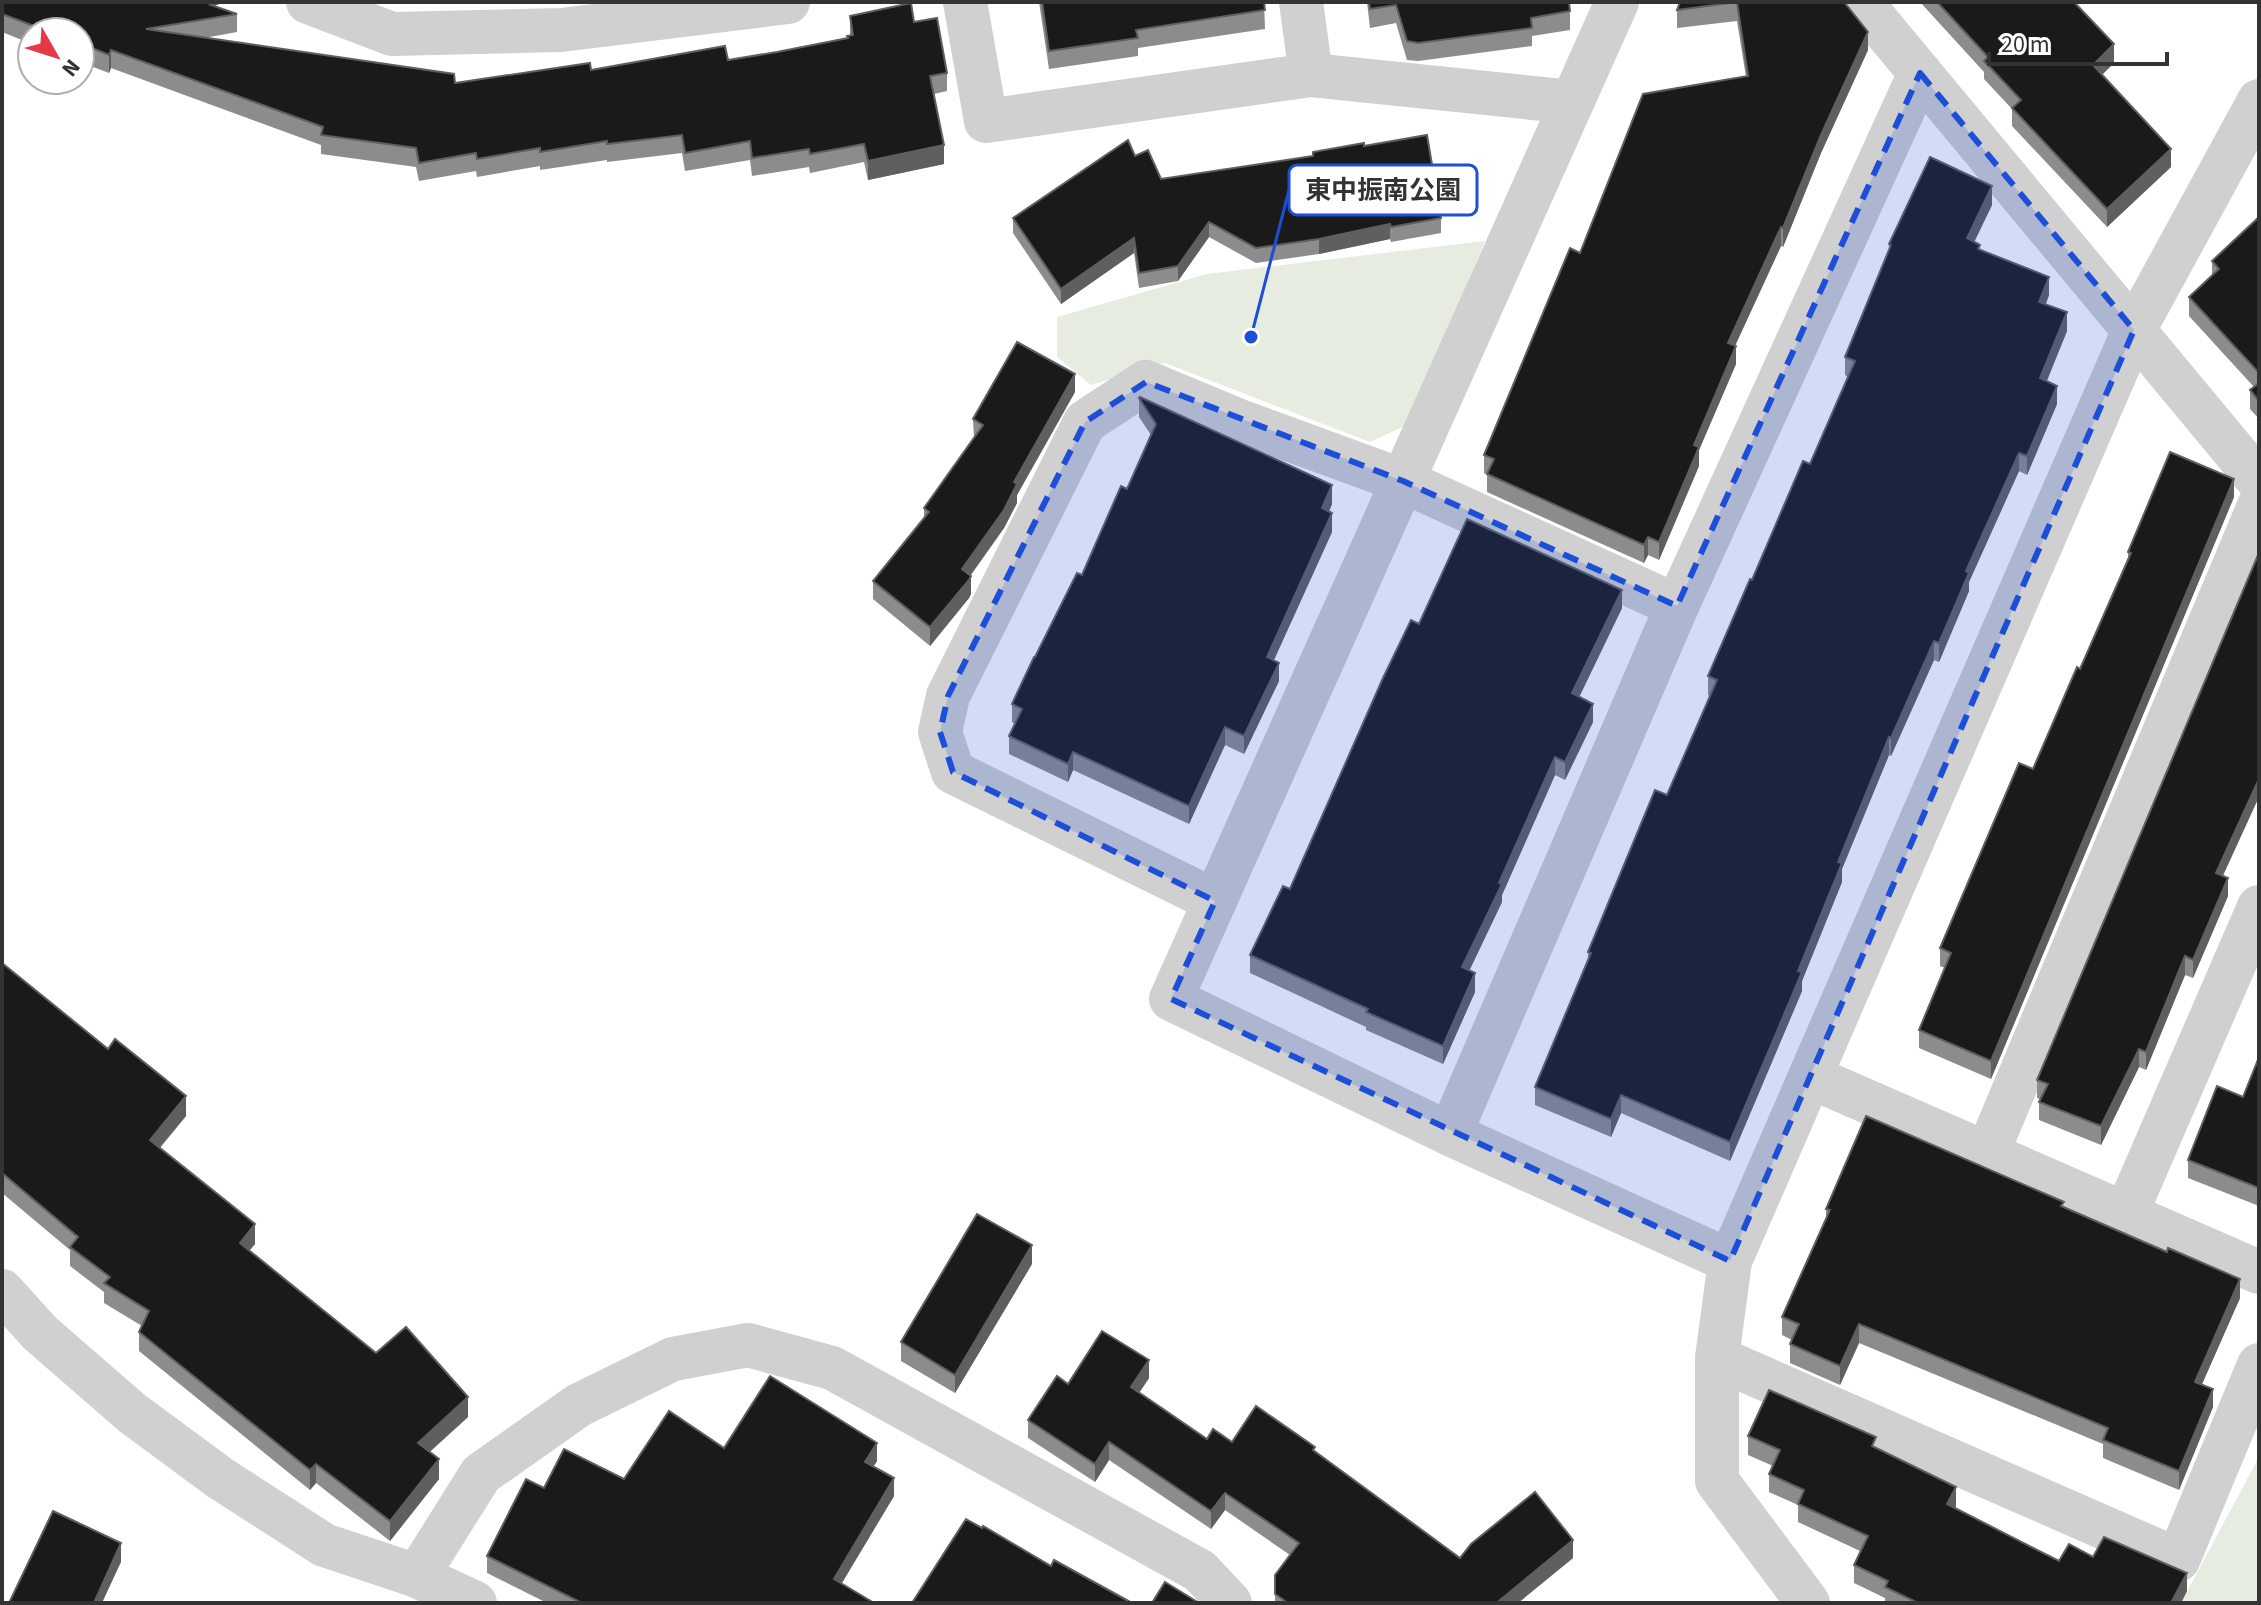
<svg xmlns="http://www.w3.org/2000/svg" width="2261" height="1605" font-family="'Source Sans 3','Noto Sans JP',sans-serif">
  <rect width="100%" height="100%" fill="#fff"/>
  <g fill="#e6ecdf">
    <path d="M1485,241l-78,184 -37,17 -205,-79 -74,22 -34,-28v-40l150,-43z"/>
    <path d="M2259,1457v146h-78z"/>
  </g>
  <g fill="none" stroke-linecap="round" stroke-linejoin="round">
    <g stroke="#d0d0d0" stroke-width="44">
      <path d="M308,2l84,32 169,-4 227,-28"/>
      <path d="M965,2l21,119 325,-46 261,27"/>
      <path d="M1301,2l10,73"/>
      <path d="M1617,2l-446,997 279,135 280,127"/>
      <path d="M1861,2l398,479"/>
      <path d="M1215,901l-262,-129 -13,-40 8,-36 137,-274 61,-40 96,40 161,59 274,125 243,-533"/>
      <path d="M1811,1077l448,195"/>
      <path d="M1450,1134l227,-528"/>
      <path d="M1987,1154l272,-648"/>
      <path d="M2126,1214l133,-307"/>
      <path d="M2,1291l38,42 92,80 88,65 104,67 93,31 58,27"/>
      <path d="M1717,1358l461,202 81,-195"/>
      <path d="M417,1576l64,-102 98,-69 94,-46 75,-14 84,23 368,203 30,32"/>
      <path d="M1808,1603l-91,-122v-123l13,-97 404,-931 125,-229"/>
    </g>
  </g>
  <g fill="#8c8c8c">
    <path d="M2,2l214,2v2l21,8v18l-33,6 251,45 136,-13 137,-10 49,-8 70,-14 3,-2v-20l64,6 33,51v18l-13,3 10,70 -76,16 -4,-18 -54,11 -1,-6 -57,9 -2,-16 -65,11 -3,-18 -75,9v-2l-67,10v-4l-63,11 -1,-6 -57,10 -3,-14 -95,-13v-9l-210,-77 -2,5 -29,-11v-30h-48v12l-30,-12z"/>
    <path d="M1039,2h225l1,27 -127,19v8l-89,13z"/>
    <path d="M1367,2h202l1,9v19l-38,6v10l-114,15 -11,-1 -11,-37 -26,5z"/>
    <path d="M1680,2h164l24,48 -47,103 -38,94 -2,-1 -46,100 1,18 -37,86v16l-40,94 -11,-5 -4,8 -157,-71v-17l-3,-2v-18l96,-202 166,-176 -9,-56 -60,7v-18z"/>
    <path d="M1920,2h154l40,61 -12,12 69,92 -64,60 -95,-101v-17l-28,-30v-7z"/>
    <path d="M1364,146l77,72v15l-50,9 -1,-3 -71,15 -63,9 -47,-26 -31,44 -39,7 -5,-35 -73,51 -48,-71v-15l122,-62 26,23 152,-23v-4z"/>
    <path d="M1992,205l-18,37 6,7 69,46 -3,9 21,27 -20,50 10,23 -30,71 -8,-4 -50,111v9l-30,71 -5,-2 -43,96 -2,-1 -47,114v13l-40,99v10l-72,170 -109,-48 -10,24 -76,-32v-18l53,-126v-9l79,-157 43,-99 -2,-1v-19l44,-96 58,-116 38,-87 -3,-2v-18l44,-108v-5z"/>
    <path d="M2259,220v199l-9,-10v-19l4,-3 -65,-71v-19l23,-21v-15z"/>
    <path d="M1075,392l-58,103v8l-13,25 -33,47v19l-2,4 -39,48 -57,-47v-18l51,-63v-10l50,-70 -1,-19z"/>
    <path d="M1139,398l193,106 -3,8 3,20 -58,128 5,21 -35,73 -19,-9 -36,79 -116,-54 -5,12 -59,-28v-18l6,-12 -3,-2v-18l23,-47 47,-82 45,-86 24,-54 -12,-18z"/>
    <path d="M2234,497l-243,582 -72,-31v-18l26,-62 -5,-2v-18l93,-179 47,-100 48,-111v-6z"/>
    <path d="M1622,608l-43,89 14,25 -28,58 -10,-5 -53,120v7l-33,69 6,21 -32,72 -77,-34v-3l-116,-54v-18l40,-66 129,-265z"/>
    <path d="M2223,876l5,20 -35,82 -8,-3 -39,95 -7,-3 -38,78 -62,-25v-18l1,-3 -3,-1v-18z"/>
    <path d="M2,963l184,153 -26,32 95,96 -6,6 127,103 92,64 -38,35 9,27 -49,62 -74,-58 -6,7 -171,-139v-19l3,-6 -38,-23v-11l-34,-26v-16l-68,-57z"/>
    <path d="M2259,1057v149l-71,-28v-18l55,-63z"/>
    <path d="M2064,1207l176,91 -38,86 11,23 -34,83 -76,-32v-14l-244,-101 -19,42 -50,-22v-19l2,-4 -10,-5v-18l44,-99v-9z"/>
    <path d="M1032,1264l-77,129 -54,-32v-19z"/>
    <path d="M1149,1378l-10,15 68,46 108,13 145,106h113l-55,45h-243v-28l15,-20 -65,-45 -14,19 -102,-69 -14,22 -67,-44v-18l40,-36z"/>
    <path d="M1748,1436l128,12 80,58 -2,2 105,53 34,-4 94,34 -6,12h-296v-5l-31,-15v-18l6,-14 -62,-29v-17l-29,-13v-18l4,-8 -25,-11z"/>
    <path d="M724,1448l153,13 -4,6 21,29 -52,87 32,20h-327l-60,-30v-17l57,-68 80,-9z"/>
  </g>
  <g fill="#5f5f5f">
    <path d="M1868,32v18l-47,103 -38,94v-19l38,-93z"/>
    <path d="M2114,44v19l-21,20v-18z"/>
    <path d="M111,50v18l-2,5v-18z"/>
    <path d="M944,145v19l-76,16v-19z"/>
    <path d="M2171,149v18l-64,60v-18z"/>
    <path d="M1992,186v19l-25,52v-19z"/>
    <path d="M1209,222v15l-31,44v-15z"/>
    <path d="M1390,224v15l-71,15v-15z"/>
    <path d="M1781,227v19l-53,115v-18z"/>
    <path d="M1134,238v15l-73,51v-15z"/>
    <path d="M2049,277v18l-10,25v-18z"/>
    <path d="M2067,312v19l-27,66v-19z"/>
    <path d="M1736,346v18l-37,86v16l-40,94v-18l35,-97z"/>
    <path d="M1075,374v18l-58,103v8l-13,25 -42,59v-18z"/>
    <path d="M2057,386v18l-30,71v-19z"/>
    <path d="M2019,453v18l-50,111v9l-30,71v-19l27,-72z"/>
    <path d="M2234,479v18l-243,582v-18z"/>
    <path d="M1332,485v19l-10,23v-19z"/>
    <path d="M1332,513v19l-65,143v-18z"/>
    <path d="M1648,537v18l-4,8v-18z"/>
    <path d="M971,576v18l-2,4 -39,48v-19z"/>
    <path d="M1622,590v18l-50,104v-19z"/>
    <path d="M1934,641v19l-43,96v-18z"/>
    <path d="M1279,663v18l-35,73v-18z"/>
    <path d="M1593,704v18l-28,58v-18z"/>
    <path d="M1225,727v18l-36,79v-18z"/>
    <path d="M1889,737v18l-47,114v13l-40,99v10l-72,170v-19l68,-171 40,-109z"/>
    <path d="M1073,752v18l-5,12v-18z"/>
    <path d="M1555,757v18l-53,120v7l-40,84v-19z"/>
    <path d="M2259,779v18l-43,94v-18z"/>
    <path d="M2228,878v18l-35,82v-18z"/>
    <path d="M2185,956v19l-39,95v-18z"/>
    <path d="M1475,973v19l-32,72v-18z"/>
    <path d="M2139,1049v18l-38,78v-19z"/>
    <path d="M1621,1095v18l-10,24v-18z"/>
    <path d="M186,1096v20l-36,43v-19z"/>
    <path d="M255,1224v20l-15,18v-19z"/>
    <path d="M1032,1245v19l-77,129v-18z"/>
    <path d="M2240,1279v19l-45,102v-18z"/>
    <path d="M1859,1324v19l-19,42v-19z"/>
    <path d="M1149,1360v18l-18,27v-18z"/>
    <path d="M2213,1389v18l-34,83v-19z"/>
    <path d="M468,1397v20l-50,45v-19z"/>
    <path d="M1109,1442v18l-14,22v-18z"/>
    <path d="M877,1443v18l-12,18v-17z"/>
    <path d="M439,1459v20l-49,62v-20z"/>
    <path d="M316,1464v19l-6,7v-20z"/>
    <path d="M894,1478v18l-60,100v-17z"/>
    <path d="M1956,1487v19l-9,17v-19z"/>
    <path d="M1225,1493v17l-14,19v-18z"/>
    <path d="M1573,1540v18l-55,45h-19v-2z"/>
    <path d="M121,1543v19l-19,41h-8z"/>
    <path d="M2187,1573v18l-6,12h-10z"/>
  </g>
  <g fill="#1a1a1a" stroke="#5f5f5f" stroke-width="2">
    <path d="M2,2h210l4,2 -5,1 26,9 -91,15 308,45 1,9 135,-20 1,7 134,-24 3,14 49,-8 71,-14 -1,-2 6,-1 -3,-19 61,-13 3,19 23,-4 10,55 -17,3 14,69 -76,16 -4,-17 -54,10 -1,-5 -57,9 -2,-17 -65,12 -3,-18 -75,9v-3l-67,11v-4l-63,11 -1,-6 -57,10 -3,-15 -95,-13 2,-8 -212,-77 -2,5 -29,-12v-11h-30l-48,-18z"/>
    <path d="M1042,2h222l1,8 -129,20 2,8 -89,13z"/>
    <path d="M1369,2h200l1,9 -39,7 1,10 -114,15 -11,-2 -11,-36 -26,4z"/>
    <path d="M1680,2h164l24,30 -47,103 -38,93 -2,-1 -53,116 8,3 -42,99 5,2 -40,95 -11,-5 -4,8 -157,-71 7,-15 -10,-4 86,-207 10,5 63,-159 105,-18 -11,-74 -60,8z"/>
    <path d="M1937,2h137l40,42 -21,21 78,84 -64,60 -95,-101 9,-8 -37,-39 4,-4z"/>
    <path d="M1427,135l14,83 -50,9 -1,-3 -71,15 -63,9 -47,-26 -31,44 -39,7 -5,-35 -73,51 -48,-71 115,-78 7,16 13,-6 13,29 152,-23v-4l51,-9v3z"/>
    <path d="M1930,157l62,29 -25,52 13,7 -2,4 71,28 -10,25 28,10 -27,66 17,8 -30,70 -8,-3 -53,118 3,2 -30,70 -5,-2 -43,97 -2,-1 -51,125 4,1 -44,108 4,1 -72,170 -109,-47 -10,24 -76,-32 56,-134 -3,-1 67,-162 12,5 50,-115 -9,-4 42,-97 2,1 51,-119 7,3 45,-103 -10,-4 46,-112 -2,-1z"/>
    <path d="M2258,218l1,2v153l-70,-76 30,-28 -7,-8z"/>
    <path d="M1017,342l58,32 -61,108 3,2 -13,26 -42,59 9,7 -2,4 -39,47 -57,-46 56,-69 -5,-4 59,-83 -10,-6z"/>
    <path d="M2259,383v18l-9,-11z"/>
    <path d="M1140,397l192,88 -10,23 10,5 -65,144 12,6 -35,73 -19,-9 -36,79 -116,-54 -5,12 -59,-28 13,-27 -10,-5 22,-47h1l42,-84 5,2 39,-89 6,3 29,-65 -17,-26z"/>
    <path d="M2170,452l64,27 -243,582 -72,-31 32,-77 -11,-5 79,-185 14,6 44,-102 3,2 51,-116 -3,-1z"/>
    <path d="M1467,519l155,71 -50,103 21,11 -28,58 -10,-5 -56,126 3,1 -40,83 13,6 -32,73 -77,-34 2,-3 -118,-54 33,-69 7,3 93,-211 28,-58 8,4z"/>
    <path d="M2258,555h1v224l-43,94 12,5 -35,82 -8,-4 -39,96 -7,-3 -38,77 -62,-24 9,-18 -11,-4z"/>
    <path d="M2,963l106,86 7,-10 71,57 -36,44 105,84 -15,19 136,110 30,-26 62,70 -50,46 21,16 -49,62 -74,-57 -6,6 -171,-138 10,-21 -45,-28 6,-6 -40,-30 8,-10 -76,-64z"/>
    <path d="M2259,1057v131l-71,-28 29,-74 26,11z"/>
    <path d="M1866,1116l198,86 -3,4 106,46 1,-4 72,31 -45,103 18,7 -34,82 -76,-31 5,-12 -249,-104 -19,42 -50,-22 9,-20 -17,-7 48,-107 -4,-1z"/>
    <path d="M977,1214l55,31 -77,130 -54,-33z"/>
    <path d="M1102,1331l47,29 -18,27 76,52 6,-10 19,13 24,-36 59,41 -2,3 147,108 11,-14 64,-52 38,48 -74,61 3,2h-214l-13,-9v-19l24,-32 -74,-50 -14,18 -102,-69 -14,22 -67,-44 29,-44 11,8z"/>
    <path d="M770,1376l107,67 -12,19 29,16 -60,101 40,24h-292l-95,-47 39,-77 18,9 20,-39 60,30 45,-68 55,37z"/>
    <path d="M1769,1390l107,47 -4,9 84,41 -9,17 112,57 10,-17 24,13 11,-20 83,36 -16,30h-253l-33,-16 3,-6 -34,-16 14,-29 -70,-32 6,-14 -35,-16 11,-24 -32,-14z"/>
    <path d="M53,1511l68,32 -27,60h-85z"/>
    <path d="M966,1519l16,9 1,-2 68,40 3,-6 78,43h-220z"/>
    <path d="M1165,1582l34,21h-47z"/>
  </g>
  <path fill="#1d4ed8" fill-opacity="0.2" stroke="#1d4ed8" stroke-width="6" stroke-dasharray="16 10" stroke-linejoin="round" d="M1920,73l214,257 -404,931 -559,-262 44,-98 -262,-129 -13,-40 8,-36 137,-274 61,-40 257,99 274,125z"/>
  <path fill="none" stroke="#1d4ed8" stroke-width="3" d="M1251 337L1289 190"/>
  <circle fill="#1d4ed8" stroke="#fff" stroke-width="3" cx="1251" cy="337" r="8"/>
  <rect fill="#fff" stroke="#1d4ed8" stroke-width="3" x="1289" y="165" width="188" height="50" rx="8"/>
  <g font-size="26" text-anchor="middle" font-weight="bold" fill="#333">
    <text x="1383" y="199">東中振南公園</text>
  </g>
  <rect width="2261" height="1605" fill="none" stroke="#333333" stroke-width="8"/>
  <g transform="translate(56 56) rotate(129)"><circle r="38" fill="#ffffff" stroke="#adadad" stroke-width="2"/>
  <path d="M0-6L14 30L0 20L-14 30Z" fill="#e63946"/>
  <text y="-12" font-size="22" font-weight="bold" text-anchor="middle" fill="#333333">N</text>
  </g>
  <path d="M1989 52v12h178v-12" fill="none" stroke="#333333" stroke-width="4"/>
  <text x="2001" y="52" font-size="24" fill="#333333" stroke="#ffffff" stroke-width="6" paint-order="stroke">20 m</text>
</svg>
